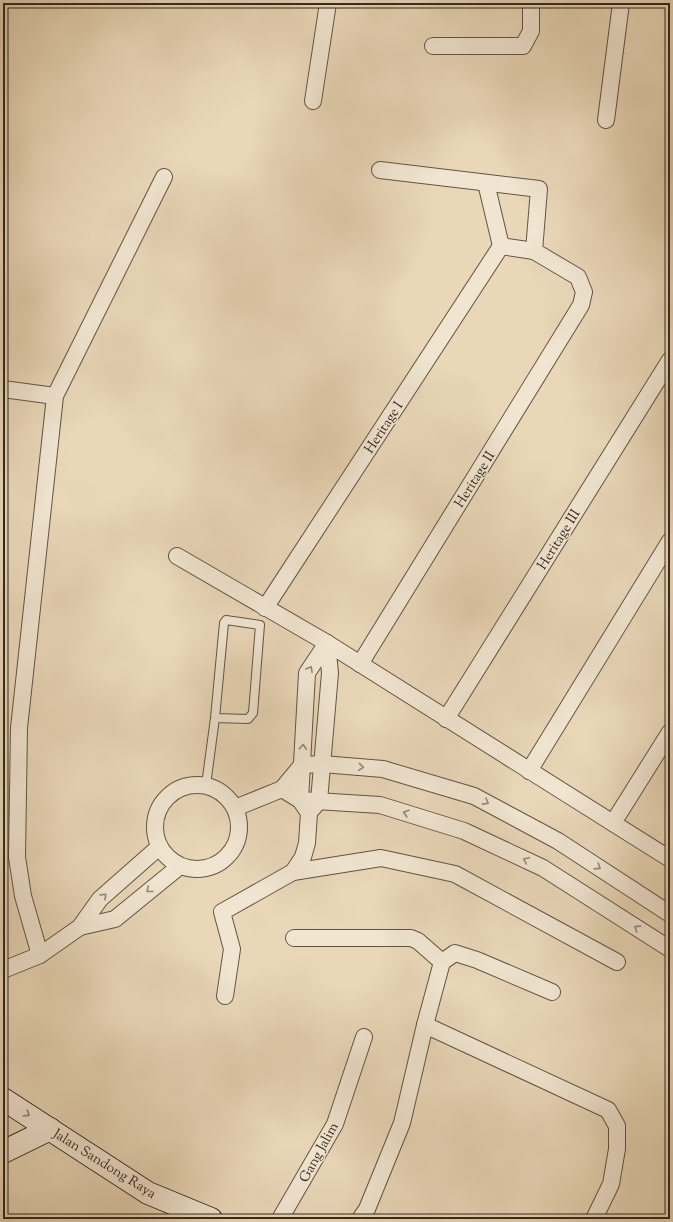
<svg xmlns="http://www.w3.org/2000/svg" width="673" height="1222" font-family="'Sorts Mill Goudy',serif">
  <rect width="100%" height="100%" fill="#e9d7b8"/>
  <filter id="stains"><feTurbulence type="fractalNoise" baseFrequency=".005" numOctaves="4"/><feColorMatrix values="0 0 0 0 .2 0 0 0 0 .09 0 0 0 0 .02 0 0 0 .5 -.17"/></filter>
  <radialGradient id="worn" r=".72"><stop offset=".6" stop-color="#630" stop-opacity="0"/><stop offset="1" stop-color="#630" stop-opacity=".3"/></radialGradient>
  <g fill="none" stroke-linecap="round" stroke-linejoin="round">
    <g stroke="#625444" stroke-width="10">
      <path id="lane" d="M206,785l9,-67 9,-95 2,-3 34,5 -7,88 -5,6 -33,-1"/>
    </g>
    <g stroke="#625444" stroke-width="18">
      <g id="street">
        <path d="M433,46h90l8,-15v-28"/>
        <path d="M313,101l15,-98"/>
        <path d="M606,120l15,-117"/>
        <path d="M380,170l159,19 -5,62"/>
        <path d="M486,183l15,63"/>
        <path d="M3,389l52,7"/>
        <path d="M177,556l150,87 343,216"/>
        <path d="M265,608l236,-362"/>
        <path d="M360,664l221,-359 3,-13 -6,-15 -44,-26 -33,-5"/>
        <path d="M446,719l224,-359"/>
        <path d="M529,771l141,-230"/>
        <circle cx="197" cy="827" r="42"/>
        <path d="M282,789l18,11 80,5 84,26 79,37 127,81"/>
        <path d="M235,808l47,-19 20,-24 20,-1 61,5 91,27 84,45 112,73"/>
        <path d="M312,809l7,-8 11,-128 -3,-30"/>
        <path d="M613,823l57,-91"/>
        <path d="M293,872l88,-14 74,16 162,88"/>
        <path d="M80,927l35,-8 65,-53"/>
        <path d="M294,938h117l7,3 24,21"/>
        <path d="M40,955l-17,-59 -6,-39 2,-129 36,-332 109,-219"/>
        <path d="M3,970l37,-15 40,-28 20,-28 59,-52"/>
        <path d="M225,996l7,-47 -10,-37 71,-40 10,-15 4,-14 2,-30 -9,-13 7,-127 20,-30"/>
        <path d="M425,1025l183,85 9,16v23l-6,35 -17,35"/>
        <path d="M280,1219l55,-95 29,-87"/>
        <path d="M360,1219l7,-10 35,-86 23,-98 17,-63 13,-9 22,7 75,32"/>
      </g>
    </g>
    <g stroke="#35281e" stroke-width="24">
      <g id="secondary">
        <path d="M3,1099l145,94 63,26"/>
        <path d="M3,1152l47,-23"/>
      </g>
    </g>
    <use href="#lane" stroke="#f1e5d1" stroke-width="8"/>
    <use href="#street" stroke="#f1e5d1" stroke-width="16"/>
    <use href="#secondary" stroke="#f1e5d1" stroke-width="22"/>
  </g>
  <defs><path id="oneway-chevron" d="M-2-3.5L2.5 0L-2 3.5" fill="none" stroke-width="1.6" stroke-linecap="round" stroke-linejoin="round"/></defs>
  <g stroke="#938678">
    <use href="#oneway-chevron" transform="translate(310 669) rotate(-61)"/>
    <use href="#oneway-chevron" transform="translate(303 747) rotate(-87)"/>
    <use href="#oneway-chevron" transform="translate(361 767) rotate(5)"/>
    <use href="#oneway-chevron" transform="translate(486 802) rotate(29)"/>
    <use href="#oneway-chevron" transform="translate(406 813) rotate(-163)"/>
    <use href="#oneway-chevron" transform="translate(526 860) rotate(-155)"/>
    <use href="#oneway-chevron" transform="translate(598 867) rotate(33)"/>
    <use href="#oneway-chevron" transform="translate(149 890) rotate(141)"/>
    <use href="#oneway-chevron" transform="translate(104 896) rotate(-44)"/>
    <use href="#oneway-chevron" transform="translate(637 928) rotate(-147)"/>
    <use href="#oneway-chevron" transform="translate(27 1114) rotate(33)"/>
  </g>
  <g text-anchor="middle" stroke-width="3" stroke-linejoin="round" paint-order="stroke">
    <g font-size="14" fill="#35281e" stroke="#f1e5d1">
      <text transform="translate(383 427) rotate(-57)" y="5">Heritage I</text>
      <text transform="translate(474 479) rotate(-58)" y="5">Heritage II</text>
      <text transform="translate(558 539) rotate(-58)" y="5">Heritage III</text>
      <text transform="translate(318 1152) rotate(-61)" y="5">Gang Jalim</text>
      <text transform="translate(105 1163) rotate(32)" y="5">Jalan Sandong Raya</text>
    </g>
  </g>
  <rect width="673" height="1222" fill="none" stroke="#e9d7b8" stroke-width="16"/>
  <rect x="4" y="4" width="665" height="1214" fill="none" stroke="#35281e" stroke-width="2"/>
  <rect x="8" y="8" width="657" height="1206" fill="none" stroke="#35281e"/>
  <rect width="100%" height="100%" filter="url(#stains)"/>
  <rect width="100%" height="100%" fill="url(#worn)"/>
</svg>
